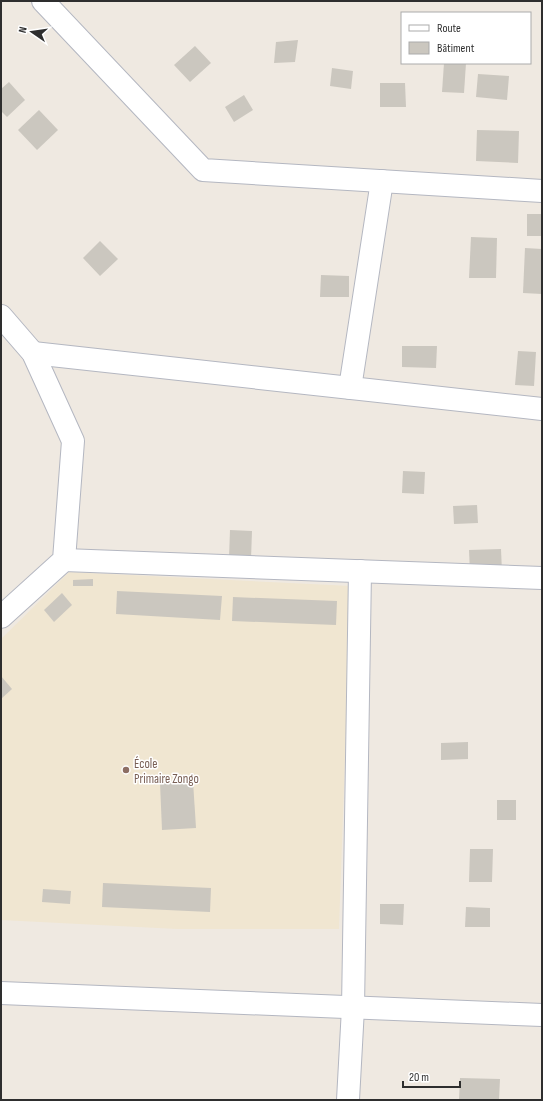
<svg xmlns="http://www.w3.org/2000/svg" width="543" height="1101" font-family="'Sofia Sans Condensed',sans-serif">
  <rect width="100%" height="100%" fill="#efe9e1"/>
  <path fill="#f0e6d1" d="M69,572l282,14 -12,343h-162l-176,-9v-281z"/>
  <g fill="#cbc7bf">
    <path d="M298,40l-3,22 -21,1 2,-21z"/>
    <path d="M195,46l16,17 -21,19 -16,-17z"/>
    <path d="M444,63h22l-2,30 -22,-1z"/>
    <path d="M332,68l21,3 -2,18 -21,-3z"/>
    <path d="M478,74l31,2 -2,24 -31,-3z"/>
    <path d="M9,82l16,18 -18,17 -6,-6v-22z"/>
    <path d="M380,83h25l1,24h-26z"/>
    <path d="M244,95l9,15 -19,12 -9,-15z"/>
    <path d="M39,110l19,20 -21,20 -19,-20z"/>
    <path d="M477,130l42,1 -1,32 -42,-2z"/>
    <rect x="527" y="214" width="15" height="22"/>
    <path d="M471,237l26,1 -1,40h-27z"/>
    <path d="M100,241l18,18 -18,17 -17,-18z"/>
    <path d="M525,248l17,1v45l-19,-1z"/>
    <path d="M321,275l28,1v21h-29z"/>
    <path d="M402,346h35l-1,22 -34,-1z"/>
    <path d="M518,351l18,1 -2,34 -19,-1z"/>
    <path d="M403,471l22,1 -1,22 -22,-1z"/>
    <path d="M477,505l1,18 -24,1 -1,-18z"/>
    <path d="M230,530l22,1 -1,28 -22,-1z"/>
    <path d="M501,549l1,23 -32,1 -1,-23z"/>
    <path d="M93,579v7h-20v-6z"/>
    <path d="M117,591l105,5 -2,24 -104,-6z"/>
    <path d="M62,593l10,12 -18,17 -10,-12z"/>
    <path d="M233,597l104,4 -1,24 -104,-4z"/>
    <path d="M1,676l11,13 -11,10z"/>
    <path d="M468,742v17l-27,1v-17z"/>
    <path d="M193,781l3,47 -34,2 -2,-47z"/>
    <rect x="497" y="800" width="19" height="20"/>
    <path d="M470,849h23l-1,33h-23z"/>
    <path d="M103,883l108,5 -1,24 -108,-5z"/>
    <path d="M43,889l28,2 -1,13 -28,-2z"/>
    <path d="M380,904h24l-1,21 -23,-1z"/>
    <path d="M466,907l24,1v19h-25z"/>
    <path d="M460,1078l40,1 -1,21h-40z"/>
  </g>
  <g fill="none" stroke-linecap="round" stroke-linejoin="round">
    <g stroke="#b4b7c1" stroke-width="24">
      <g id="minor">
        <path d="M43,1l160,169 339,21"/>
        <path d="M1,316l32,37 40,88 -9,119 -63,57"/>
        <path d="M33,353l509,56"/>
        <path d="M350,388l32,-207"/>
        <path d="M64,560l478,18"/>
        <path d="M1,993l541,22"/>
        <path d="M348,1100l5,-92 7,-437"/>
      </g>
    </g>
    <use href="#minor" stroke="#fff" stroke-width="22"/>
  </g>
  <circle fill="#8d6e63" stroke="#fff" stroke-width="1.5" cx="126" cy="770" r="4"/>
  <g text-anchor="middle" stroke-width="3" stroke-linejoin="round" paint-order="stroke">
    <g font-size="13" fill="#785e54" stroke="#fff" text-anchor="start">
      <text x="134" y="768">École<tspan x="134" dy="15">Primaire Zongo</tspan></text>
    </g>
  </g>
  <rect width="543" height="1101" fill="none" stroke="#2e2e2e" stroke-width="4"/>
  <rect x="401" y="12" width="130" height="52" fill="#ffffff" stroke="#ababab"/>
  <rect x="409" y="25" width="20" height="6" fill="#ffffff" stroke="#ababab"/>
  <text x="437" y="32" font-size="12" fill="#2e2e2e">Route</text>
  <rect x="409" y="42" width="20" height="12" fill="#cbc7bf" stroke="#ababab"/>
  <text x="437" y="52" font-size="12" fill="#2e2e2e">Bâtiment</text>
  <g transform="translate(32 32) rotate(283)" stroke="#ffffff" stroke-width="3" paint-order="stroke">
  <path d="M0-3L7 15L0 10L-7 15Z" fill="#2e2e2e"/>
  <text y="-6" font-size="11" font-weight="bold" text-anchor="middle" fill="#2e2e2e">N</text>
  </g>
  <path d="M403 1081v6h57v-6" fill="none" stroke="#2e2e2e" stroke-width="2"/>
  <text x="409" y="1081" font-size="12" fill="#2e2e2e" stroke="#ffffff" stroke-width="3" paint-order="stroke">20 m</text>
</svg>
